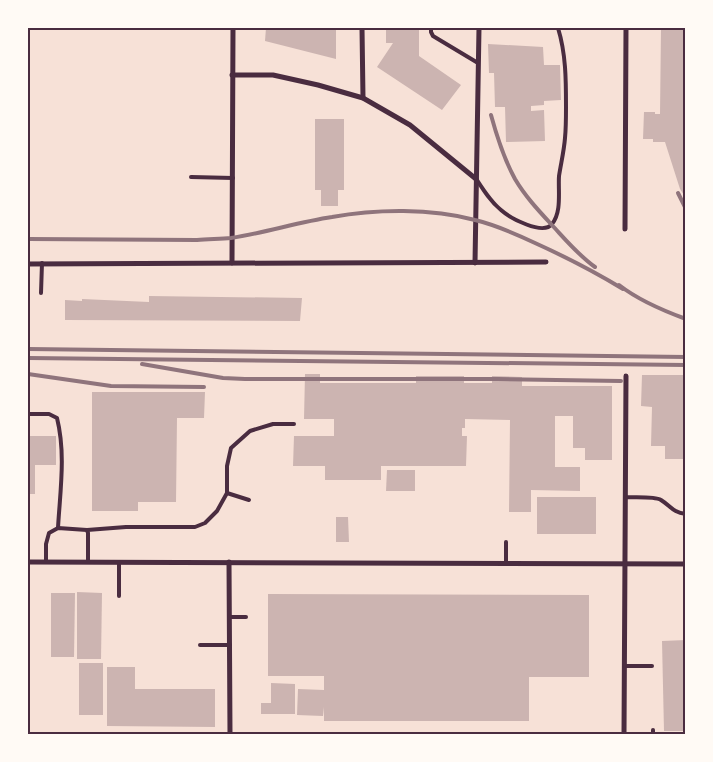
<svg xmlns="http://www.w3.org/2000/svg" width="713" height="762" font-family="'Open Sans',sans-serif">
  <rect width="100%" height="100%" fill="#f7e1d7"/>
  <g fill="#ccb4b1">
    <path d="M266,28h70v31l-71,-18z"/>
    <path d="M386,28h33v28l42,29 -19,25 -65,-43 16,-24h-7z"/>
    <path d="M661,28h25v170l-6,-9 -15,-47h-12v-3h-10l1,-27h11v2h5z"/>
    <path d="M488,44l55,3 1,18h16l1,35 -17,1v4l-13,1v5l13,-1 1,31 -39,1 -1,-35h-10l-1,-34h-5z"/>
    <path d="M315,119h29v71h-6v16h-17v-16h-6z"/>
    <path d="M149,296l153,2 -2,23 -235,-1v-20l17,1v-2l67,3z"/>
    <path d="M305,374h15v9h96v-7h48v7h28v-7l30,1v9h90v74h-27v-12h-12v-32h-18v51h25v24l-49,-1v22h-22l1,-92 -45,-1v9h-3v8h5l-1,30h-85v14h-56v-14h-32l1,-30h40v-17h-30z"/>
    <path d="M642,375h44v84h-21v-13h-14l1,-39 -11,-1z"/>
    <path d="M92,392h113l-1,26h-27l-1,84h-38v9h-46z"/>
    <path d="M28,436h28v29h-21v29h-7z"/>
    <path d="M387,470h28v21h-29z"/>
    <rect x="537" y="497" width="59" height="37"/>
    <path d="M336,517h12l1,25h-13z"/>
    <path d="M77,592l25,1 -1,66h-24z"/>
    <path d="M51,593h24l-1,64h-23z"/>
    <path d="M268,594l321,1v82h-60v44h-205v-14l-1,9 -26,-1 1,-26 26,1v-14h-56z"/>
    <path d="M686,640v91h-22l-2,-90z"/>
    <rect x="79" y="663" width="24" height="52"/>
    <path d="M107,667h28v22h80v38l-108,-1z"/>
    <path d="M271,683l24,1v30h-34v-11h10z"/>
  </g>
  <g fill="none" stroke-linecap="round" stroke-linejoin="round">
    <g stroke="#4a2c40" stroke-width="4">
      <path d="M431,28v4l2,4 45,27"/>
      <path d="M191,177l42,1"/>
      <path d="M477,180c7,11 14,22 24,30 9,8 42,26 51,14 10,-12 6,-33 7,-48 2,-13 5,-25 6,-38 1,-10 1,-21 1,-31 0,-27 0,-53 -8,-79"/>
      <path d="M41,293l1,-30"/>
      <path d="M28,414h21l8,4c9,36 3,74 1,110"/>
      <path d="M227,493l22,7"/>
      <path d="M625,497c9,1 29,-1 36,3 11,7 11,12 25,14"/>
      <path d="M87,530l39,-3h69l10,-4 12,-12 10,-18v-27l4,-18 19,-17 23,-7h21"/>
      <path d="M506,542v22"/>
      <path d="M46,562v-18l3,-11 9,-5 29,2 1,3v29"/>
      <path d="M119,596v-33"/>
      <path d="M230,617h16"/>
      <path d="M200,645h30"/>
      <path d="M625,666h27"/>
      <path d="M653,730v4"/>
    </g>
    <g stroke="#4a2c40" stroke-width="5">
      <path d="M362,28l1,70"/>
      <path d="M232,75h41l45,10 45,13 47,27 66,54"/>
      <path d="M625,229l1,-201"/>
      <path d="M232,263l1,-235"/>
      <path d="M475,263l4,-235"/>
      <path d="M28,264l518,-2"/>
      <path d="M28,562l658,2"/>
      <path d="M229,562l1,172"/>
      <path d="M624,734l2,-358"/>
    </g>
    <g stroke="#8f747c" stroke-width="4">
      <path d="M491,115c6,22 13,44 24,64 10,17 23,31 36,45 14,15 27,31 44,43"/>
      <path d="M678,193l8,16"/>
      <path d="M28,239l169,1c11,-1 23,-1 34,-2 34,-5 67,-16 101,-21 44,-8 99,-9 143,3 21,5 41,14 60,23 31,14 60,29 88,46"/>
      <path d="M619,285c18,14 45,26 67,34"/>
      <path d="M28,349l658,8"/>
      <path d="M28,358l658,7"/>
      <path d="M142,364l81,14 22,1h253l123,2"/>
      <path d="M28,374l83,12 93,1"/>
    </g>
  </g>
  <rect width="713" height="762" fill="none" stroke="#fffaf5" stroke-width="58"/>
  <rect x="29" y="29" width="655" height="704" fill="none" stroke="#4a2c40" stroke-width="2"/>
</svg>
